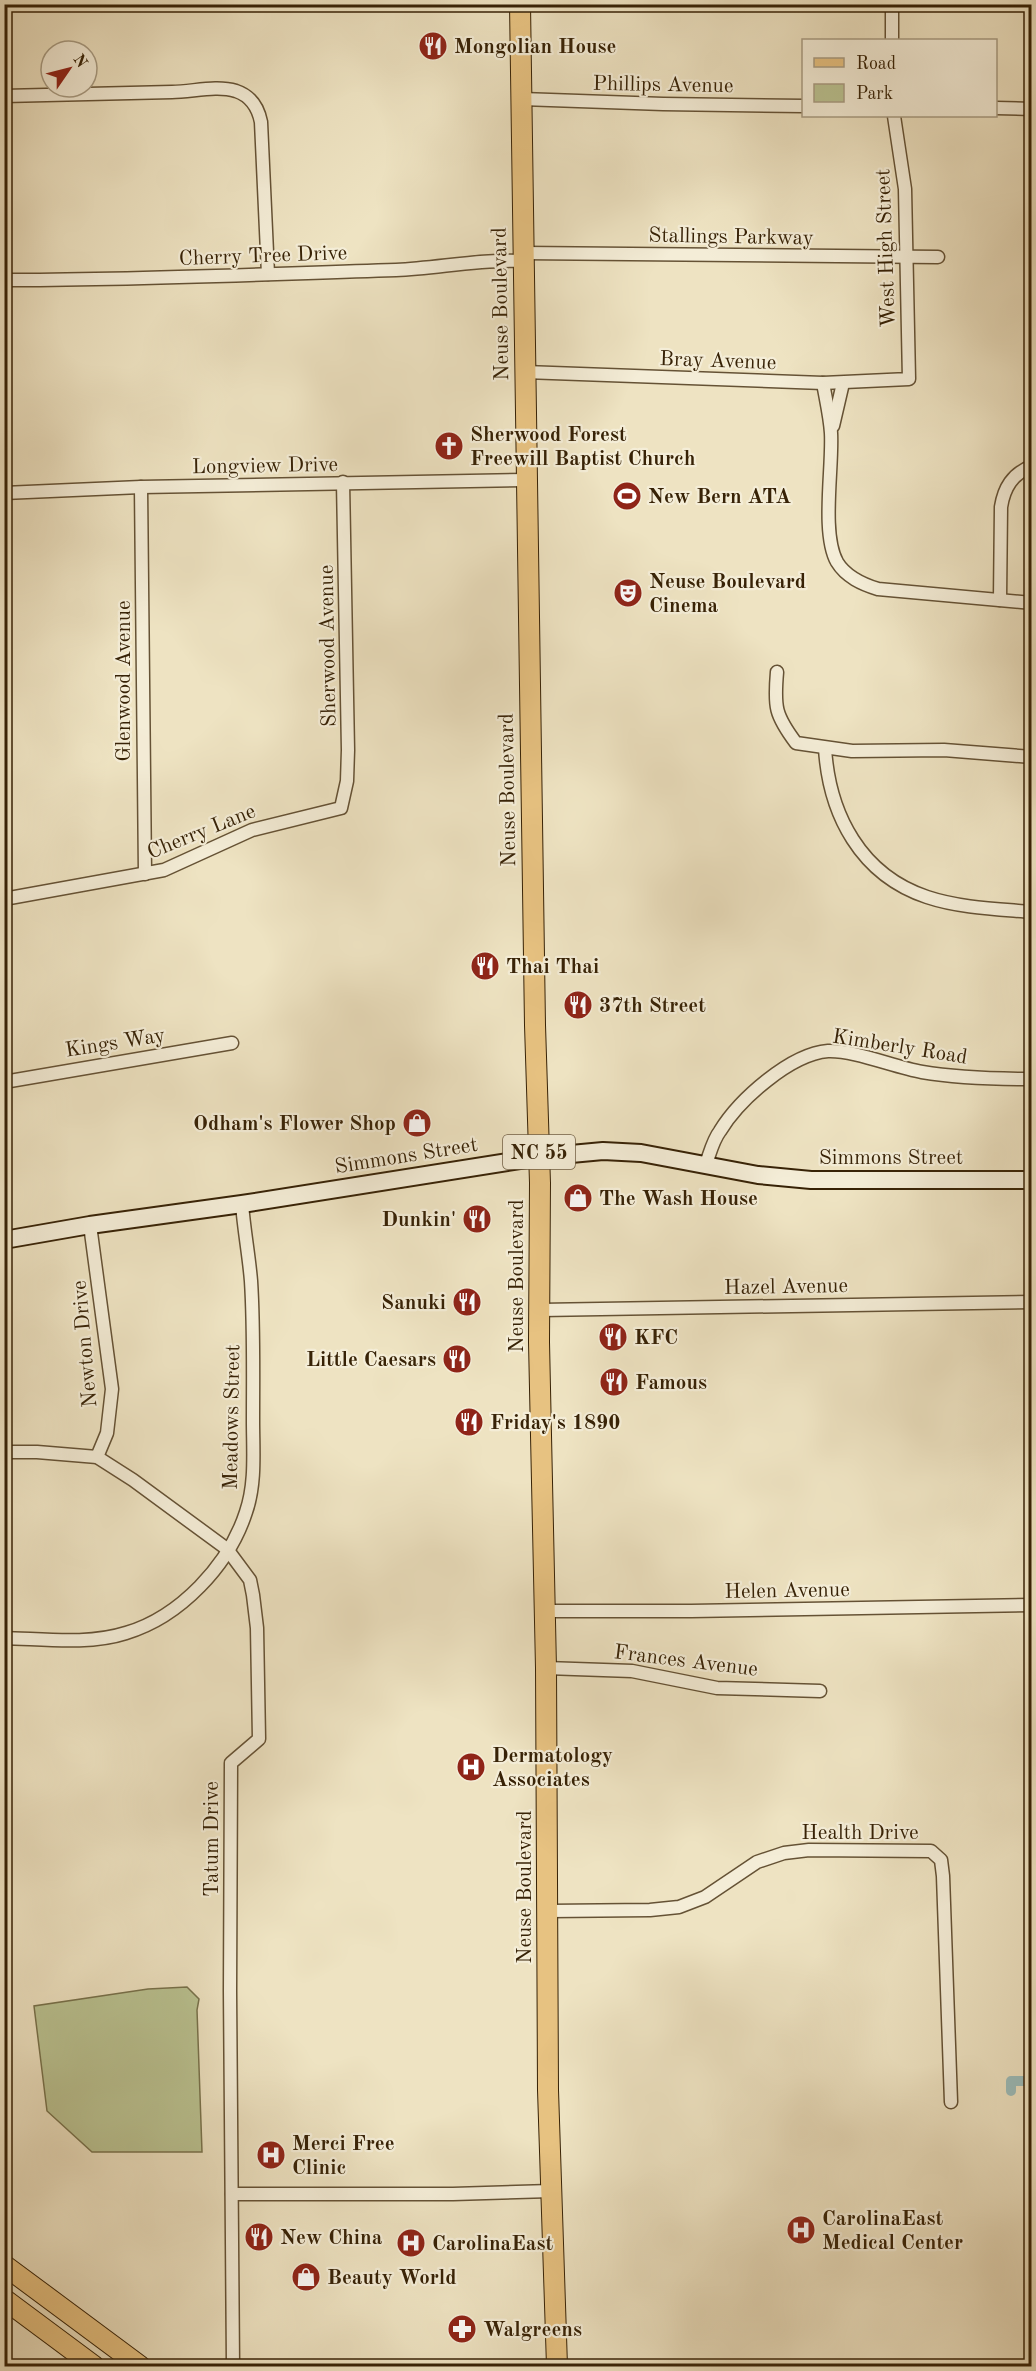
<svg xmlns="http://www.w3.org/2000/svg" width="1036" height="2371" font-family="'Old Standard TT',serif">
  <rect width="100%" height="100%" fill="#eee3c2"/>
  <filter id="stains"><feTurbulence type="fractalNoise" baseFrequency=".00333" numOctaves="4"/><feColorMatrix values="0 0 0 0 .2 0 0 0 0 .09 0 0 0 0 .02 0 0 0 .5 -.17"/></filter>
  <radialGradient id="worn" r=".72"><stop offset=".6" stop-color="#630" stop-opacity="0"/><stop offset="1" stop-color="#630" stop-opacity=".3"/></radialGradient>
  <path fill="#bac392" stroke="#78724c" stroke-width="1.5" d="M187,1987l12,12 -2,11 5,142h-110l-45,-41 -13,-105 114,-17z"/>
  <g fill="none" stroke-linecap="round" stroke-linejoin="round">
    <path stroke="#9cbdbb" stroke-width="10" d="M1011,2091v-10h21"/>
    <g stroke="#655235" stroke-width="15">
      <g id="street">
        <path d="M892,4v36"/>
        <path d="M4,96c56,-1 112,-3 168,-4 20,0 44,-7 64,-1 15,5 22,16 25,31l7,152"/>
        <path d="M522,99l141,5 141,2"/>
        <path d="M996,108l36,1"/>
        <path d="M523,253l415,4"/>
        <path d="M4,280c131,0 262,-6 392,-10 43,-2 84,-11 127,-9"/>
        <path d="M525,372l298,11 86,-4 -4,-190 -11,-73"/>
        <path d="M823,383c3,17 7,34 8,50 2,35 -10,100 6,129 9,15 25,22 41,27l154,14"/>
        <path d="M833,426l10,-43"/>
        <path d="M141,487l4,387"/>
        <path d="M4,493l137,-6 385,-7"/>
        <path d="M1000,600l1,-93c3,-19 11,-33 31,-41"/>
        <path d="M777,672c-3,35 -2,43 19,71l56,8 92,-1 88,7"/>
        <path d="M825,748c4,67 36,127 102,149 33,11 70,12 105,15"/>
        <path d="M4,899l160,-29 88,-40 89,-22 6,-27 1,-31 -5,-268"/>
        <path d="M4,1082l228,-39"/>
        <path d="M706,1164c4,-11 7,-24 14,-33 19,-31 70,-77 108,-80 26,-1 66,16 94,21 35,6 73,7 110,7"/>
        <path d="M90,1225l22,164 -5,44 -10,24"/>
        <path d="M541,1310l491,-8"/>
        <path d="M4,1452h33l60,5 36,23 94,69 23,31 3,15 4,33 2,111 -28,24 -1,228 3,375"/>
        <path d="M544,1611h147l341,-6"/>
        <path d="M4,1638c40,1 85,7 122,-5 54,-16 103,-68 120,-121 10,-29 7,-61 7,-91 0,-46 1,-94 -2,-140 -2,-25 -7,-51 -9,-77"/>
        <path d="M546,1668l86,3 85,17 103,3"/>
        <path d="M549,1911l101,-1 29,-3 26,-10 52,-35 27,-9 25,-3 122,1 10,9 2,16 8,226"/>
        <path d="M232,2194h221l98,-3"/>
      </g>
    </g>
    <g stroke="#372206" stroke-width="20">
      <path id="secondary" d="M4,1240l86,-15 152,-21 297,-47 64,-6 38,2 117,22 53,5h221"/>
    </g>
    <g stroke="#372206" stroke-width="22">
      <g id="primary">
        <path d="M520,4l15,1021 5,158 -1,159 7,326 2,422 9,276"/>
        <path d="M4,2265l136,101"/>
        <path d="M4,2299l90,67"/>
      </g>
    </g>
    <use href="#street" stroke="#f4edd7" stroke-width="12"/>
    <use href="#secondary" stroke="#f4edd7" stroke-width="16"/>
    <use href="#primary" stroke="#e7c281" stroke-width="20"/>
  </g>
  <defs>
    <g id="restaurant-disc" transform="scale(1.5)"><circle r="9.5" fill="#8f2418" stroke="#f4edd7"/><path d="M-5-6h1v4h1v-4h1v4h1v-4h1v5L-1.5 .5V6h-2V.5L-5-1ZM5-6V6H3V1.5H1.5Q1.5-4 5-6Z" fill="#fff"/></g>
    <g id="church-disc" transform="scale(1.5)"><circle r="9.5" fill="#8f2418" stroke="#f4edd7"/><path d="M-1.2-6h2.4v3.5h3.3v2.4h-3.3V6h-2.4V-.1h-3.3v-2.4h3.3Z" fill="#fff"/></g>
    <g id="stadium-disc" transform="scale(1.5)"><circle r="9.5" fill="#8f2418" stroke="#f4edd7"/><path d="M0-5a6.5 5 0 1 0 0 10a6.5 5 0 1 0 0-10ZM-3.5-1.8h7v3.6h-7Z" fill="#fff"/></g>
    <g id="theatre-disc" transform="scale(1.5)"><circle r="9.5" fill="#8f2418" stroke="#f4edd7"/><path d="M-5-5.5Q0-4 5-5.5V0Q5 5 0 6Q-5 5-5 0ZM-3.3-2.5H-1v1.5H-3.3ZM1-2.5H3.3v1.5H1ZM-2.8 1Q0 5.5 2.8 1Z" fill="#fff"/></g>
    <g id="shop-disc" transform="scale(1.5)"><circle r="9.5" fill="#8f2418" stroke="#f4edd7"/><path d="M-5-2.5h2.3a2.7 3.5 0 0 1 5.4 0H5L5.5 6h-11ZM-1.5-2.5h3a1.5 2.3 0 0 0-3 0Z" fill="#fff"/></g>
    <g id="hospital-disc" transform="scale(1.5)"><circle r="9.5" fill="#8f2418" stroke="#f4edd7"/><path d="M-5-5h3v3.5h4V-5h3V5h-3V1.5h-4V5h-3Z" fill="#fff"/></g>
    <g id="pharmacy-disc" transform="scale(1.5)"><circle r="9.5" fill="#8f2418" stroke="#f4edd7"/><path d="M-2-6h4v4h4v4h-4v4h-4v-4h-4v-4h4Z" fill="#fff"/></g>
  </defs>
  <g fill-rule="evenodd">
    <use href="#restaurant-disc" x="433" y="46"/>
    <use href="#church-disc" x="449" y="446"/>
    <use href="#stadium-disc" x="627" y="496"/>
    <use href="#theatre-disc" x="628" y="593"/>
    <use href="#restaurant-disc" x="485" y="966"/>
    <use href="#restaurant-disc" x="578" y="1005"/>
    <use href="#shop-disc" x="417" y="1123"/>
    <use href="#shop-disc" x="578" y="1198"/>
    <use href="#restaurant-disc" x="477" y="1219"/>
    <use href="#restaurant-disc" x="467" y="1302"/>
    <use href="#restaurant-disc" x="613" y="1337"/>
    <use href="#restaurant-disc" x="457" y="1359"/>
    <use href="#restaurant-disc" x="614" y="1382"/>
    <use href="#restaurant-disc" x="469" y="1422"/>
    <use href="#hospital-disc" x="471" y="1767"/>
    <use href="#hospital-disc" x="271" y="2155"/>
    <use href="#hospital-disc" x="801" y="2230"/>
    <use href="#restaurant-disc" x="259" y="2237"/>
    <use href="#hospital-disc" x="411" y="2243"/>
    <use href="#shop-disc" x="306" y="2277"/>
    <use href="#pharmacy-disc" x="462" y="2329"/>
  </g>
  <g text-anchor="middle" stroke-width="4.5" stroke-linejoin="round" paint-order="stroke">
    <rect fill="#f4edd7" stroke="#705f45" stroke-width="1.5" x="503" y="1135" width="72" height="34" rx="4.5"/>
    <g font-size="20" font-weight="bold" fill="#372206">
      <text x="539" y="1159">NC 55</text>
    </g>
    <g font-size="21" font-weight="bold" fill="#372206" stroke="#f4edd7" text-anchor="start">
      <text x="454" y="53">Mongolian House</text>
      <text x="470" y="441">Sherwood Forest<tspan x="470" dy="24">Freewill Baptist Church</tspan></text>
      <text x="648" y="503">New Bern ATA</text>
      <text x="649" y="588">Neuse Boulevard<tspan x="649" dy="24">Cinema</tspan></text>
      <text x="506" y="973">Thai Thai</text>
      <text x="599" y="1012">37th Street</text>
      <text x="396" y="1130" text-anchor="end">Odham's Flower Shop</text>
      <text x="599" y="1205">The Wash House</text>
      <text x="456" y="1226" text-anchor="end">Dunkin'</text>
      <text x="446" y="1309" text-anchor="end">Sanuki</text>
      <text x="634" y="1344">KFC</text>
      <text x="436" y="1366" text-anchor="end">Little Caesars</text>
      <text x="635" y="1389">Famous</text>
      <text x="490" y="1429">Friday's 1890</text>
      <text x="492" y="1762">Dermatology<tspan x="492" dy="24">Associates</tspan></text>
      <text x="292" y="2150">Merci Free<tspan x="292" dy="24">Clinic</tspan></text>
      <text x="822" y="2225">CarolinaEast<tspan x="822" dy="24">Medical Center</tspan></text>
      <text x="280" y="2244">New China</text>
      <text x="432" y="2250">CarolinaEast</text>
      <text x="327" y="2284">Beauty World</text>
      <text x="483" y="2336">Walgreens</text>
    </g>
    <g font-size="21" fill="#372206" stroke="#f4edd7">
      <text transform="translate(663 84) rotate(1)" y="7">Phillips Avenue</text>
      <text transform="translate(731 236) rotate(1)" y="7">Stallings Parkway</text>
      <text transform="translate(885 248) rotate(-92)" y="7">West High Street</text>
      <text transform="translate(263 255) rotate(-2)" y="7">Cherry Tree Drive</text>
      <text transform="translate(500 304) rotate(-91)" y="7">Neuse Boulevard</text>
      <text transform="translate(718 360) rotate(2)" y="7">Bray Avenue</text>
      <text transform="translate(265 465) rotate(-1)" y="7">Longview Drive</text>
      <text transform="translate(327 646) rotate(-91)" y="7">Sherwood Avenue</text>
      <text transform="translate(123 681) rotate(-90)" y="7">Glenwood Avenue</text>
      <text transform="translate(507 790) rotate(-91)" y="7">Neuse Boulevard</text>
      <text transform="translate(201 831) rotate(-22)" y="7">Cherry Lane</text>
      <text transform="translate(115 1042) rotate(-9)" y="7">Kings Way</text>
      <text transform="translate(900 1046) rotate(9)" y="7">Kimberly Road</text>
      <text transform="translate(406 1155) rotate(-9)" y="7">Simmons Street</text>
      <text x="891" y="1164">Simmons Street</text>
      <text transform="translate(516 1276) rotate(-90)" y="7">Neuse Boulevard</text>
      <text transform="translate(786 1286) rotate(-1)" y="7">Hazel Avenue</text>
      <text transform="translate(84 1344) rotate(-95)" y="7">Newton Drive</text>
      <text transform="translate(231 1417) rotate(-89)" y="7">Meadows Street</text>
      <text transform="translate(787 1590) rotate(-1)" y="7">Helen Avenue</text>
      <text transform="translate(686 1660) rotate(7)" y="7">Frances Avenue</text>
      <text x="860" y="1839">Health Drive</text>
      <text transform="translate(211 1839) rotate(-90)" y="7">Tatum Drive</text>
      <text transform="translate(524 1887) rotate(-90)" y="7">Neuse Boulevard</text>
    </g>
  </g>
  <rect width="1036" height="2371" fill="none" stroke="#eee3c2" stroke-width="24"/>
  <rect x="6" y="6" width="1024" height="2359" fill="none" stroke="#372206" stroke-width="3"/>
  <rect x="12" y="12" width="1012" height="2347" fill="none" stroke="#372206" stroke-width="1.5"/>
  <rect x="802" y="39" width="195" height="78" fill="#f4edd7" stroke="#a89c83" stroke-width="1.5"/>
  <rect x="814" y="58" width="30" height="9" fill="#e7c281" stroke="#a89c83" stroke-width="1.5"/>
  <text x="856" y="69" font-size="18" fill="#372206">Road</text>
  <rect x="814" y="84" width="30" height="18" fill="#bac392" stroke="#a89c83" stroke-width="1.5"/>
  <text x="856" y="99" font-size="18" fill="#372206">Park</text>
  <g transform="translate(69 69) rotate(55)"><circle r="28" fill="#f4edd7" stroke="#a89c83" stroke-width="1.5"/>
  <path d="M0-4.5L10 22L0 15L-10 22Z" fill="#8f2418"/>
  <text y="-9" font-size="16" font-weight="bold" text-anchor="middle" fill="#372206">N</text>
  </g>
  <rect width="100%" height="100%" filter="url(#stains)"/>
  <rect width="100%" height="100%" fill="url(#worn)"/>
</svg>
